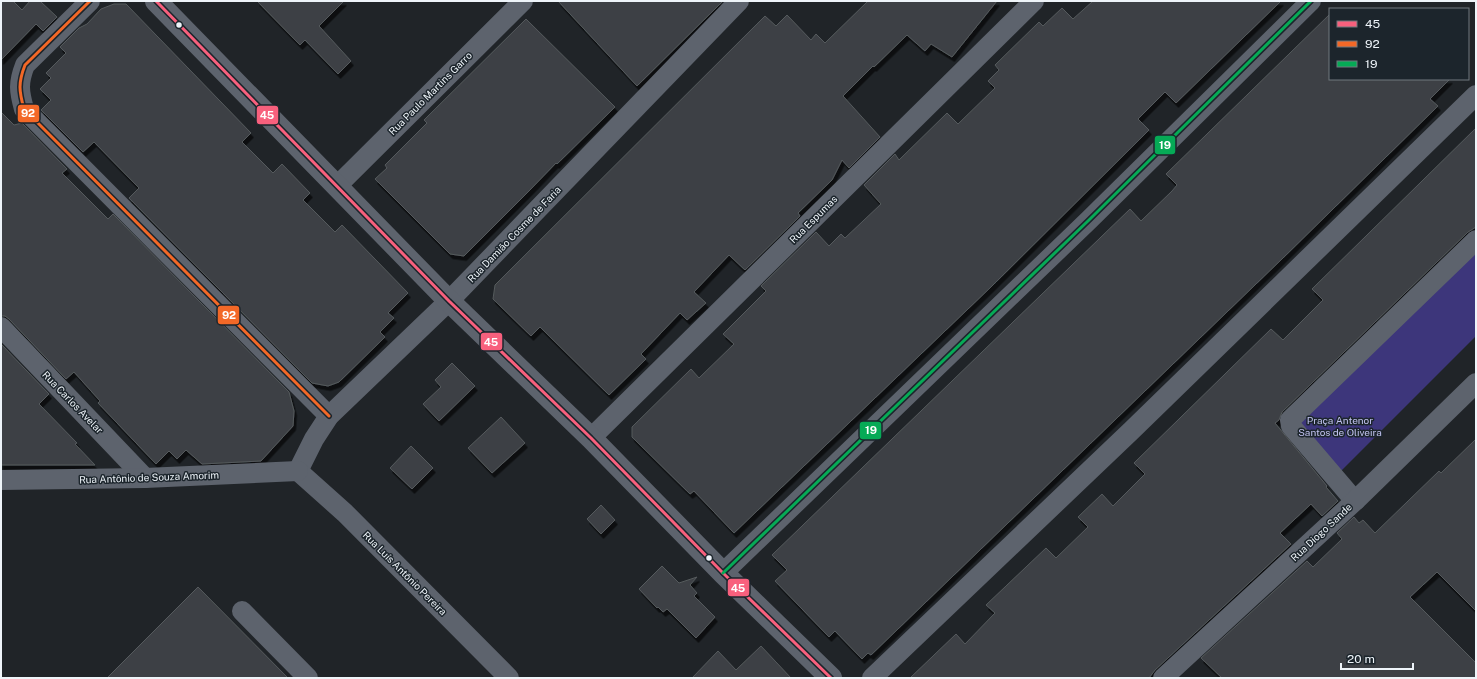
<svg xmlns="http://www.w3.org/2000/svg" width="1477" height="679" font-family="'Public Sans',sans-serif">
  <defs>
    <filter id="shadow"><feDropShadow dx="2.5" dy="4.5" stdDeviation="0" flood-color="#0009"/></filter>
  </defs>
  <rect width="100%" height="100%" fill="#202428"/>
  <path fill="#3d367b" d="M1476,248v88l-137,137 -44,-48z"/>
  <g fill="#3d4144" stroke="#555a5d" filter="url(#shadow)">
    <path d="M1,1h12l9,9 8,-9h10l17,16 -14,14 -7,-7 -35,36z"/>
    <path d="M257,1h87l-25,25 32,35 -13,13 -33,-34 -5,5z"/>
    <path d="M558,1h165l-86,85z"/>
    <path d="M868,1h129l-45,56 -21,-13 -6,7 -18,-16 -33,32 -1,-1 -30,30 37,41 -31,31 -7,-8 -10,20 -34,33 2,3 -55,54 -16,-15 -35,37 12,11 -19,17 -7,-7 -39,41 5,5 -37,36 -69,-68 -9,9 -38,-37 2,-14 270,-269 11,10 11,-11 24,25 5,-6 9,9z"/>
    <path d="M1093,1h188l-105,102 -11,-11 -27,27 11,11 -157,156 -258,247 -40,-42 -4,3 -58,-57v-10l59,-58 8,9 35,-34 -11,-10 43,-43 -5,-5 55,-54 13,14 12,-12 4,4 36,-34 -17,-19 31,-31 4,6 48,-47 11,11 37,-36 -7,-7 11,-11 -4,-5 44,-43 4,4 19,-18 11,11z"/>
    <path d="M114,4h12l125,129 -9,9 31,31 9,-9 28,29 -7,7 32,32 7,-7 66,68 -20,20 6,5 -14,14 5,5 -46,45 -11,4 -16,-3 -183,-185 10,-10 -45,-46 -11,10 -42,-42 10,-10 -11,-11 11,-11 -5,-5 20,-20 -6,-6 19,-19 8,-4 14,-15z"/>
    <path d="M1330,14v65h120l-20,20 8,7 -155,152 -412,397 -3,-2 -6,6 -27,-28 -6,6 -54,-56 12,-11 -15,-15 358,-346 11,12 31,-30 5,-6 -11,-11z"/>
    <path d="M526,19l89,88 -58,57 -1,-1 -27,28 -65,65 -14,-2 -75,-75 12,-11 -2,-3 42,-42 -3,-3z"/>
    <path d="M1,112l13,13 8,-2 45,46 -5,4 46,46 5,-5 176,178 5,19 -1,15 -32,35 -59,3 -16,-14 -9,9 -8,-8 -13,13 -58,-61 2,-2 -26,-29 -8,7 -57,-60 -4,-3h-4z"/>
    <path d="M1476,128v99l-8,5 -186,180 -3,8 -4,3 52,63 -1,1 12,14 -16,15 -11,-12 -31,29 11,11 -136,126 -6,8h-239l46,-44 9,10 30,-31 -9,-8 60,-57 10,10 32,-31 -10,-10 24,-23 11,12 32,-32 -11,-11 137,-134 12,11 40,-40 -11,-11z"/>
    <path d="M1,344l48,50 -10,10 38,39 -2,1 20,21h-94z"/>
    <path d="M452,363l23,23 -36,35 -16,-17 18,-17 -6,-7z"/>
    <path d="M501,417l24,26 -33,30 -24,-25z"/>
    <path d="M1476,439v172l-39,-39 -27,25 66,66v15h-254l-21,-20 106,-97 6,6 29,-28 -5,-6 17,-16 5,6 4,-3 12,13 64,-62 2,2z"/>
    <path d="M411,446l22,22 -21,21 -22,-21z"/>
    <path d="M601,505l14,15 -14,14 -14,-15z"/>
    <path d="M662,566l17,17 18,-6 -7,8 7,8 -3,3 21,21 -19,21 -29,-29 -4,3 -5,-5 -1,1 -18,-19z"/>
    <path d="M198,587l90,91h-181z"/>
    <path d="M761,646l30,32h-99l26,-27 18,19z"/>
  </g>
  <g fill="none" stroke-linecap="round" stroke-linejoin="round">
    <g stroke="#5d636d" stroke-width="20">
      <path d="M90,1l-65,64c-7,18 -6,26 -1,44l305,307"/>
      <path d="M337,186l186,-185"/>
      <path d="M1,327l144,151"/>
      <path d="M591,438l443,-437"/>
      <path d="M298,471l16,-32 15,-23 120,-115 290,-300"/>
      <path d="M298,471l47,42 164,165"/>
      <path d="M1,480l144,-2 153,-7"/>
      <path d="M1355,501l-64,-75 -1,-6 186,-180"/>
      <path d="M723,573l366,-353 222,-219"/>
      <path d="M242,611l66,67"/>
      <path d="M872,678l259,-247 345,-336"/>
      <path d="M1163,678l192,-177 121,-118"/>
    </g>
    <path stroke="#5d636d" stroke-width="22" d="M156,1l293,300 142,137 132,135 108,105"/>
    <g stroke="#1c252c" stroke-width="6">
      <path id="bus-1" d="M156,1l293,300 142,137 132,135 108,105"/>
    </g>
    <g stroke="#1c252c" stroke-width="6">
      <path id="bus-2" d="M90,1l-65,64c-7,18 -6,26 -1,44l305,307"/>
    </g>
    <g stroke="#1c252c" stroke-width="6">
      <path id="bus-3" d="M723,573l366,-353 222,-219"/>
    </g>
    <use href="#bus-1" stroke="#f8607d" stroke-width="3"/>
    <use href="#bus-2" stroke="#f36827" stroke-width="3"/>
    <use href="#bus-3" stroke="#06aa56" stroke-width="3"/>
  </g>
  <g fill="#eef4f9" stroke="#1c252c" stroke-width="1.5">
    <circle cx="179" cy="25" r="3.5"/>
    <circle cx="709" cy="558" r="3.5"/>
  </g>
  <g text-anchor="middle" stroke-width="3" stroke-linejoin="round" paint-order="stroke">
    <g font-size="10" fill="#eef4f9" stroke="#1c252c">
      <text transform="translate(430 93) rotate(-45)" y="4">Rua Paulo Martins Garro</text>
      <text transform="translate(813 219) rotate(-45)" y="4">Rua Espumas</text>
      <text transform="translate(514 234) rotate(-46)" y="4">Rua Damião Cosme de Faria</text>
      <text transform="translate(73 402) rotate(46)" y="4">Rua Carlos Avelar</text>
      <text transform="translate(149 477) rotate(-2)" y="4">Rua Antônio de Souza Amorim</text>
      <text transform="translate(1321 532) rotate(-43)" y="4">Rua Diogo Sande</text>
      <text transform="translate(405 573) rotate(45)" y="4">Rua Luís Antônio Pereira</text>
    </g>
    <g font-size="10" fill="#c2c3f0" stroke="#1c252c">
      <text x="1340" y="424">Praça Antenor<tspan x="1340" dy="12">Santos de Oliveira</tspan></text>
    </g>
  </g>
  <g stroke="#1c252c" stroke-width="1.5">
    <rect x="17" y="104" width="23" height="19" rx="4" fill="#f36827"/>
    <rect x="256" y="105" width="23" height="20" rx="4" fill="#f8607d"/>
    <rect x="1154" y="135" width="22" height="20" rx="4" fill="#06aa56"/>
    <rect x="217" y="305" width="23" height="20" rx="4" fill="#f36827"/>
    <rect x="480" y="332" width="23" height="19" rx="4" fill="#f8607d"/>
    <rect x="859" y="421" width="23" height="19" rx="4" fill="#06aa56"/>
    <rect x="727" y="578" width="23" height="19" rx="4" fill="#f8607d"/>
  </g>
  <g font-size="11" text-anchor="middle" font-weight="bold" fill="#fff">
    <text x="28" y="117">92</text>
    <text x="267" y="119">45</text>
    <text x="1165" y="149">19</text>
    <text x="229" y="319">92</text>
    <text x="491" y="346">45</text>
    <text x="871" y="434">19</text>
    <text x="738" y="592">45</text>
  </g>
  <rect width="1477" height="679" fill="none" stroke="#eef4f9" stroke-width="4"/>
  <rect x="1329" y="8" width="140" height="72" fill="#1c252c" stroke="#70787e"/>
  <rect x="1337" y="21" width="20" height="6" fill="#f8607d" stroke="#70787e"/>
  <text x="1365" y="28" font-size="12" fill="#eef4f9">45</text>
  <rect x="1337" y="41" width="20" height="6" fill="#f36827" stroke="#70787e"/>
  <text x="1365" y="48" font-size="12" fill="#eef4f9">92</text>
  <rect x="1337" y="61" width="20" height="6" fill="#06aa56" stroke="#70787e"/>
  <text x="1365" y="68" font-size="12" fill="#eef4f9">19</text>
  <path d="M1341 663v6h72v-6" fill="none" stroke="#eef4f9" stroke-width="2"/>
  <text x="1347" y="663" font-size="12" fill="#eef4f9" stroke="#1c252c" stroke-width="3" paint-order="stroke">20 m</text>
</svg>
